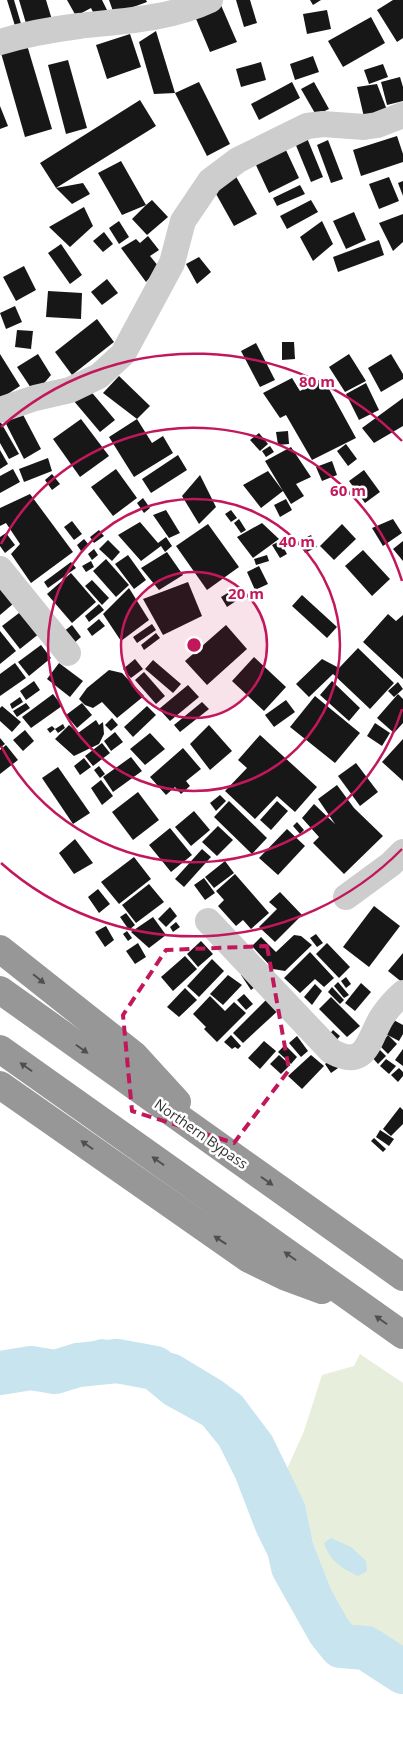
<svg xmlns="http://www.w3.org/2000/svg" width="403" height="1738" font-family="'Open Sans',sans-serif">
  <rect width="100%" height="100%" fill="#fff"/>
  <path fill="#e8eedc" d="M360,1354l43,29v289l-37,-24 -30,-46 -23,-59 -8,-39 -18,-35 17,-38 18,-56 32,-9z"/>
  <g fill="#c7e4ef">
    <path d="M101,1339l43,6 35,10 43,26 20,15 30,40 33,68 8,39 23,59 30,46 -26,-21 -41,-70 -21,-38 -13,-30 -4,-13 -3,-21 -9,-25 -10,-6 -7,-13 -14,-15 -53,-29 -31,-5 -21,-1 -26,10 -25,-3 -62,6v-15l24,-7 19,-2 14,1z"/>
    <path d="M331,1538l20,9 15,14 1,10 -9,5c-17,-8 -28,-15 -34,-33z"/>
  </g>
  <g fill="none" stroke-linecap="round" stroke-linejoin="round">
    <path stroke="#c7e4ef" stroke-width="44" d="M0,1373l31,-5 24,4 23,-7 39,-4 38,7 22,18 40,22 21,26 18,36 20,52 13,27 4,18 36,64 12,15 25,2 37,24"/>
  </g>
  <g fill="#171717">
    <path d="M7,0h7l8,27 -6,2z"/>
    <path d="M19,0h27l7,23 -25,7z"/>
    <path d="M67,0h35l7,14 -12,6 -6,-12 -15,8z"/>
    <path d="M109,0h37l1,2 -33,12z"/>
    <path d="M236,0h14l7,23 -13,4z"/>
    <path d="M310,0h11l-8,5z"/>
    <path d="M393,0h10v38l-6,4 -20,-32z"/>
    <path d="M220,3l17,39 -27,10 -16,-38z"/>
    <path d="M327,10l4,19 -24,5 -4,-20z"/>
    <path d="M371,17l14,26 -42,24 -15,-26z"/>
    <path d="M156,31l19,62 -21,1 -15,-52z"/>
    <path d="M130,34l11,33 -34,12 -11,-34z"/>
    <path d="M27,45l25,84 -27,8 -24,-84z"/>
    <path d="M313,56l6,16 -24,8 -5,-16z"/>
    <path d="M68,60l19,68 -21,6 -18,-69z"/>
    <path d="M261,62l5,18 -25,7 -5,-18z"/>
    <path d="M383,64l5,13 -19,7 -5,-14z"/>
    <path d="M400,77l3,10v14l-16,4 -6,-23z"/>
    <path d="M199,82l31,62 -23,12 -32,-63z"/>
    <path d="M292,82l8,16 -41,22 -8,-16z"/>
    <path d="M314,82l15,27 -13,6 -15,-26z"/>
    <path d="M377,84l10,26 -23,7 -7,-30z"/>
    <path d="M140,100l16,26 -100,62 27,-5 7,11 -18,10 -16,-16 -16,-25z"/>
    <path d="M0,106l8,20 -8,3z"/>
    <path d="M397,136l6,18v8l-42,14 -8,-26z"/>
    <path d="M307,138l16,39 -12,5 -16,-39z"/>
    <path d="M328,140l15,39 -12,4 -14,-38z"/>
    <path d="M285,148l14,30 -30,15 -14,-30z"/>
    <path d="M121,161l25,44 6,-5 16,17 -21,18 -15,-16 14,-14 -24,10 -24,-42z"/>
    <path d="M234,173l23,41 -23,12 -23,-41z"/>
    <path d="M389,177l10,24 -20,8 -10,-25z"/>
    <path d="M403,181v15l-5,-13z"/>
    <path d="M300,185l5,9 -28,12 -4,-8z"/>
    <path d="M311,200l7,12 -31,17 -7,-13z"/>
    <path d="M84,207l9,19 -23,21 -21,-20z"/>
    <path d="M354,212l12,28 -20,9 -13,-28z"/>
    <path d="M403,214v28l-10,9 -14,-28z"/>
    <path d="M119,221l10,16 -10,7 -10,-16z"/>
    <path d="M322,221l11,23 -20,17 -13,-24z"/>
    <path d="M104,232l9,12 -10,8 -10,-11z"/>
    <path d="M148,236l11,14 -9,6 9,11 -13,15 -25,-34 15,-9 4,4z"/>
    <path d="M379,240l5,15 -46,17 -5,-15z"/>
    <path d="M61,244l21,31 -12,9 -22,-31z"/>
    <path d="M199,257l12,15 -14,12 -11,-20z"/>
    <path d="M24,266l12,24 -20,11 -13,-24z"/>
    <path d="M107,279l11,14 -16,12 -11,-13z"/>
    <path d="M48,291l34,2 -1,26 -35,-2z"/>
    <path d="M15,306l7,16 -16,7 -6,-16z"/>
    <path d="M97,319l17,23 -42,33 -17,-23z"/>
    <path d="M17,330l16,1 -2,18 -16,-2z"/>
    <path d="M282,342h12l1,17 -13,1z"/>
    <path d="M256,343l19,37 -15,7 -19,-36z"/>
    <path d="M0,354l20,32 -20,13z"/>
    <path d="M38,354l13,21 -16,19 -18,-27z"/>
    <path d="M349,354l17,27 -21,11 -16,-25z"/>
    <path d="M391,354l12,20v5l-22,13 -13,-24z"/>
    <path d="M119,376l31,30 -13,13 -34,-26z"/>
    <path d="M292,378l8,13 23,-13 33,60 -44,22 -26,-45 -6,3 -17,-25z"/>
    <path d="M366,383l13,27 -20,10 -13,-26z"/>
    <path d="M88,388l27,32 -15,12 -27,-32z"/>
    <path d="M403,398v28l-29,17 -12,-15z"/>
    <path d="M19,407l22,42 -17,10 -22,-43z"/>
    <path d="M81,419l28,37 -29,21 -27,-38z"/>
    <path d="M137,419l15,24 11,-7 10,17 -39,24 -25,-40z"/>
    <path d="M0,421l19,33 -10,5 -9,-16z"/>
    <path d="M288,431l1,13 -11,1 -2,-13z"/>
    <path d="M259,433l9,11 -8,7 -10,-11z"/>
    <path d="M346,444l11,15 -9,7 -11,-15z"/>
    <path d="M270,446l4,6 -8,5 -4,-6z"/>
    <path d="M291,447l20,30 -15,7 8,12 -13,8 -8,-13 -22,17 -18,-23 25,-14 15,20 -18,-30z"/>
    <path d="M0,450l8,14 -8,5z"/>
    <path d="M178,455l9,15 -36,23 -9,-14z"/>
    <path d="M48,458l4,13 -28,11 -5,-13z"/>
    <path d="M332,461l5,14 -15,6 -6,-14z"/>
    <path d="M13,469l7,13 -20,11v-17z"/>
    <path d="M116,469l21,29 -24,18 -22,-29z"/>
    <path d="M364,470l16,22 -15,11 -16,-22z"/>
    <path d="M52,474l8,10 -8,6 -7,-10z"/>
    <path d="M200,475l16,32 -17,17 -17,-28z"/>
    <path d="M30,494l43,58 -42,31 -20,-29 9,-10 -14,-21 -6,3v-18z"/>
    <path d="M143,498l7,10 -6,5 -7,-10z"/>
    <path d="M286,499l6,11 -12,7 -6,-12z"/>
    <path d="M166,510l14,23 -11,5 -16,-23z"/>
    <path d="M231,510l6,8 -6,4 -6,-8z"/>
    <path d="M239,519l7,11 -5,3 -7,-10z"/>
    <path d="M393,519l9,14 -19,13 -11,-18z"/>
    <path d="M72,521l10,13 -8,6 -10,-13z"/>
    <path d="M140,522l18,21 8,-6 6,9 -7,6 -4,-6 -20,15 -23,-26z"/>
    <path d="M262,523l17,16 -26,19 -16,-21z"/>
    <path d="M208,524l31,43 -32,23 -31,-44z"/>
    <path d="M342,524l14,15 -22,21 -14,-14z"/>
    <path d="M99,530l5,6 -10,7 -4,-6z"/>
    <path d="M6,533l9,12 -10,8 -5,-7v-9z"/>
    <path d="M311,535l6,12 -12,6 -6,-12z"/>
    <path d="M84,539l5,6 -8,6 -4,-6z"/>
    <path d="M108,540l12,12 -8,9 -13,-12z"/>
    <path d="M280,541l7,13 -7,4 -8,-13z"/>
    <path d="M403,541v20l-10,-12z"/>
    <path d="M94,549l4,6 -6,5 -4,-6z"/>
    <path d="M363,550l27,29 -18,17 -27,-30z"/>
    <path d="M167,552l16,23 -24,15 -18,-22z"/>
    <path d="M128,555l18,25 -12,9 -19,-25z"/>
    <path d="M267,555l2,6 -13,4 -2,-6z"/>
    <path d="M106,559l23,26 -13,12 -23,-26z"/>
    <path d="M91,561l3,6 -8,5 -4,-6z"/>
    <path d="M71,562l5,6 -28,20 -4,-6z"/>
    <path d="M259,566l9,18 -13,6 -8,-18z"/>
    <path d="M71,573l25,29 -24,21 -25,-29z"/>
    <path d="M92,580l17,18 -7,7 -17,-19z"/>
    <path d="M188,582l14,34 -39,19 -20,-36z"/>
    <path d="M129,588l20,32 -28,21 -18,-27z"/>
    <path d="M236,588l6,9 -15,10 -6,-10z"/>
    <path d="M0,589l13,15 -13,11z"/>
    <path d="M302,595l35,32 -10,11 -35,-32z"/>
    <path d="M99,604l5,6 -15,12 -4,-6z"/>
    <path d="M23,610l17,23 -20,16 -18,-23z"/>
    <path d="M388,614l8,7 7,-6v64l-40,-37z"/>
    <path d="M99,619l6,7 -13,10 -5,-7z"/>
    <path d="M152,624l4,6 -19,13 -4,-6z"/>
    <path d="M72,625l9,12 -8,7 -10,-12z"/>
    <path d="M226,625l21,24 -40,36 -22,-24z"/>
    <path d="M0,631l16,20 -16,13z"/>
    <path d="M156,633l4,5 -16,12 -3,-5z"/>
    <path d="M41,645l10,13 -22,18 -11,-14z"/>
    <path d="M358,648l36,35 -24,26 -37,-35 -24,23 -13,-13 26,-25 17,9z"/>
    <path d="M254,657l32,30 -22,24 -32,-30z"/>
    <path d="M135,659l8,10 -12,9 -8,-9z"/>
    <path d="M153,660l28,24 -8,9 -28,-24z"/>
    <path d="M15,663l11,15 -26,18v-22z"/>
    <path d="M59,663l24,18 -13,16 -23,-18z"/>
    <path d="M109,670l13,3 22,23 -27,22 -15,-16 -9,6 -8,-3 -6,-6 8,-11z"/>
    <path d="M144,672l21,24 -9,8 -21,-24z"/>
    <path d="M34,681l6,9 -14,10 -6,-9z"/>
    <path d="M332,681l28,27 -11,13 -29,-26z"/>
    <path d="M398,682l5,7 -9,8 -6,-6z"/>
    <path d="M188,685l11,12 -29,24 -11,-12z"/>
    <path d="M53,694l9,12 -31,22 -9,-11z"/>
    <path d="M398,694l5,5v24l-9,10 -17,-15z"/>
    <path d="M315,696l45,37 -25,30 -45,-36z"/>
    <path d="M20,697l3,5 -11,7 -2,-5z"/>
    <path d="M286,700l9,12 -21,15 -9,-12z"/>
    <path d="M202,702l7,7 -29,23 -6,-7z"/>
    <path d="M26,703l4,5 -13,9 -4,-6z"/>
    <path d="M82,703l10,12 -15,13 -11,-13z"/>
    <path d="M2,706l19,16 -9,10 -12,-11v-13z"/>
    <path d="M147,706l9,9 -23,22 -9,-10z"/>
    <path d="M112,718l6,7 -7,6 -6,-6z"/>
    <path d="M96,720l3,5 4,-3 1,12 -5,10 -25,12 -19,-17 14,-14 9,8z"/>
    <path d="M375,723l15,10 -8,13 -15,-10z"/>
    <path d="M63,724l2,4 -7,5 -3,-4z"/>
    <path d="M209,725l23,26 -22,19 -20,-26z"/>
    <path d="M52,726l3,3 -5,4 -3,-4z"/>
    <path d="M25,730l9,11 -11,10 -10,-11z"/>
    <path d="M115,732l8,10 -12,9 -7,-10z"/>
    <path d="M150,733l15,16 -20,16 -15,-16z"/>
    <path d="M260,735l57,52 -22,25 -18,-16 -22,23 -30,-28 22,-23 -9,-8z"/>
    <path d="M0,738l5,6 -5,4z"/>
    <path d="M403,739v42l-21,-19z"/>
    <path d="M102,743l8,10 -17,13 -8,-10z"/>
    <path d="M6,745l12,15 -18,14v-24z"/>
    <path d="M183,748l18,21 -15,12 4,5 -9,8 -6,-7 -9,8 -16,-18z"/>
    <path d="M131,757l11,14 -29,21 -10,-15z"/>
    <path d="M84,758l7,9 -11,8 -6,-9z"/>
    <path d="M356,763l22,29 -18,14 -22,-30z"/>
    <path d="M99,766l6,8 -5,4 -6,-8z"/>
    <path d="M58,767l32,46 -17,11 -31,-46z"/>
    <path d="M101,780l12,16 -11,9 -11,-17z"/>
    <path d="M337,785l17,23 29,28 -39,38 -31,-31 6,-6 -17,-19 12,-14 21,20 -17,-25z"/>
    <path d="M138,792l21,28 -26,20 -21,-28z"/>
    <path d="M220,795l6,6 -10,10 -6,-8z"/>
    <path d="M229,801l38,37 -15,16 -38,-37z"/>
    <path d="M277,801l11,10 -17,19 -11,-10z"/>
    <path d="M194,811l16,19 -19,16 -16,-19z"/>
    <path d="M297,822l7,8 -4,4 -7,-8z"/>
    <path d="M218,826l15,14 -16,16 -15,-14z"/>
    <path d="M170,828l22,27 -21,17 -22,-27z"/>
    <path d="M287,829l18,17 -27,29 -19,-17z"/>
    <path d="M75,839l18,24 -19,11 -15,-21z"/>
    <path d="M202,849l9,8 -27,30 -9,-8z"/>
    <path d="M134,857l17,22 -32,25 -18,-22z"/>
    <path d="M225,861l9,12 -20,15 -9,-11z"/>
    <path d="M235,874l34,39 -18,16 -8,-9 -7,6 -18,-20 6,-6 -8,-9z"/>
    <path d="M204,878l11,15 -10,7 -11,-15z"/>
    <path d="M149,884l15,18 -28,21 -14,-18z"/>
    <path d="M98,889l12,15 -11,9 -11,-16z"/>
    <path d="M280,892l22,23 -27,27 -16,-15 18,-18 -8,-7z"/>
    <path d="M374,906l26,20 -31,41 -26,-20z"/>
    <path d="M170,907l7,9 -11,11 -8,-8z"/>
    <path d="M126,913l9,12 -6,5 -9,-13z"/>
    <path d="M153,917l13,18 -17,13 -18,-16z"/>
    <path d="M176,922l4,5 -7,5 -3,-5z"/>
    <path d="M106,926l8,14 -9,7 -10,-15z"/>
    <path d="M127,931l5,7 -4,3 -5,-7z"/>
    <path d="M316,934l7,9 -6,4 -7,-9z"/>
    <path d="M294,935l7,1 11,9 -27,26 -12,-2 -21,-23 9,-9 15,15z"/>
    <path d="M201,941l12,13 -15,13 -11,-13z"/>
    <path d="M138,943l8,14 -11,7 -9,-13z"/>
    <path d="M327,943l23,24 -11,11 -23,-24z"/>
    <path d="M310,952l24,26 -10,9 -9,-8 -15,14 -16,-15z"/>
    <path d="M403,953v30l-15,-12z"/>
    <path d="M185,956l12,13 -24,22 -12,-14z"/>
    <path d="M212,959l12,12 -25,26 -12,-11z"/>
    <path d="M249,970l10,14 -8,6 -10,-15z"/>
    <path d="M228,975l14,10 -19,20 -13,-11z"/>
    <path d="M346,977l5,7 -5,4 -5,-7z"/>
    <path d="M338,982l11,13 -5,3 -10,-12z"/>
    <path d="M361,983l10,9 -16,19 -10,-8z"/>
    <path d="M315,984l7,7 -10,14 -8,-8z"/>
    <path d="M332,987l12,13 -4,4 -12,-12z"/>
    <path d="M185,988l12,12 -18,17 -12,-10z"/>
    <path d="M244,994l9,10 -7,6 -9,-10z"/>
    <path d="M210,996l15,15 9,-9 12,11 -29,29 -13,-13 2,-2 -13,-13z"/>
    <path d="M270,996l12,11 -39,36 -10,-10z"/>
    <path d="M331,997l29,29 -13,11 -28,-28z"/>
    <path d="M388,1017l15,8v9l-4,7 -19,-10z"/>
    <path d="M333,1030l7,6 -5,6 -7,-6z"/>
    <path d="M231,1035l10,11 -3,3 -3,-2 -3,2 -8,-7z"/>
    <path d="M388,1035l9,9 -9,10 -9,-9z"/>
    <path d="M297,1036l11,15 -7,6 -12,-14z"/>
    <path d="M264,1041l12,10 -16,18 -12,-11z"/>
    <path d="M285,1045l12,12 -6,7 -13,-12z"/>
    <path d="M378,1048l8,8 -8,8 -8,-9z"/>
    <path d="M403,1049v17l-8,-6z"/>
    <path d="M279,1055l11,10 -9,9 -11,-10z"/>
    <path d="M311,1055l13,11 -22,23 -14,-13z"/>
    <path d="M334,1057l7,9 -10,7 -6,-9z"/>
    <path d="M386,1059l10,7 -7,8 -9,-8z"/>
    <path d="M399,1068l4,4v4l-5,6 -7,-7z"/>
    <path d="M400,1107l3,3v14l-12,12 -8,-7z"/>
    <path d="M380,1130l14,9 -5,7 -13,-9z"/>
    <path d="M374,1138l12,11 -3,3 -12,-11z"/>
  </g>
  <g fill="none" stroke-linecap="round" stroke-linejoin="round">
    <g stroke="#cdcdcd" stroke-width="26">
      <path d="M0,42c23,-7 55,-13 79,-16 43,-5 91,-7 131,-26"/>
      <path d="M0,410l35,-12 35,-8 29,-14 24,-22 49,-91 11,-42 27,-40 28,-21 69,-34 16,-2 41,3 13,-2 26,-10"/>
      <path d="M0,569l68,84"/>
      <path d="M346,897l45,-33 12,-12"/>
      <path d="M208,921l123,130c36,20 37,-12 51,-34 6,-9 13,-17 21,-24"/>
    </g>
    <g stroke="#979797" stroke-width="28">
      <path d="M0,949l134,106 43,47"/>
      <path d="M0,990l403,287"/>
      <path d="M0,1049l403,286"/>
      <path d="M0,1085l249,174 35,17 38,14"/>
    </g>
  </g>
  <defs><path id="oneway-solid" d="M-6-.8H1V-3.2L6.5 0L1 3.2V.8H-6Z" transform="scale(1.25)"/></defs>
  <g fill="#4f4f4f">
    <use href="#oneway-solid" transform="translate(39 979) rotate(39)"/>
    <use href="#oneway-solid" transform="translate(82 1049) rotate(35)"/>
    <use href="#oneway-solid" transform="translate(26 1067) rotate(-145)"/>
    <use href="#oneway-solid" transform="translate(87 1145) rotate(-145)"/>
    <use href="#oneway-solid" transform="translate(158 1161) rotate(-145)"/>
    <use href="#oneway-solid" transform="translate(267 1181) rotate(35)"/>
    <use href="#oneway-solid" transform="translate(220 1240) rotate(-146)"/>
    <use href="#oneway-solid" transform="translate(290 1256) rotate(-145)"/>
    <use href="#oneway-solid" transform="translate(381 1320) rotate(-145)"/>
  </g>
  <path fill="none" stroke="#c2185b" stroke-width="4" stroke-dasharray="10 6" stroke-linejoin="round" d="M267,946l22,124 -55,73 -102,-32 -9,-96 43,-65z"/>
  <circle cx="194" cy="645" r="73" fill="#c2185b" fill-opacity=".12"/>
  <g fill="none" stroke="#c2185b" stroke-width="2.5">
    <circle cx="194" cy="645" r="73"/>
    <circle cx="194" cy="645" r="146"/>
    <path d="M402 709A218 218 0 0 1 1 746M1 544A218 218 0 0 1 402 581"/>
    <path d="M402 849A291 291 0 0 1 1 863M1 427A291 291 0 0 1 402 441"/>
  </g>
  <g text-anchor="middle" stroke-width="5" stroke-linejoin="round" paint-order="stroke">
    <g font-size="14" fill="#303030" stroke="#fff">
      <text transform="translate(201 1134) rotate(35)" y="5">Northern Bypass</text>
    </g>
  </g>
  <circle cx="194" cy="645" r="8" fill="#c2185b" stroke="#fff" stroke-width="2.5"/>
  <g font-size="15" text-anchor="middle" font-weight="bold" fill="#c2185b" stroke="#fff" stroke-width="5" stroke-linejoin="round" paint-order="stroke">
    <text x="317" y="387">80 m</text>
    <text x="348" y="496">60 m</text>
    <text x="297" y="547">40 m</text>
    <text x="246" y="599">20 m</text>
  </g>
</svg>
